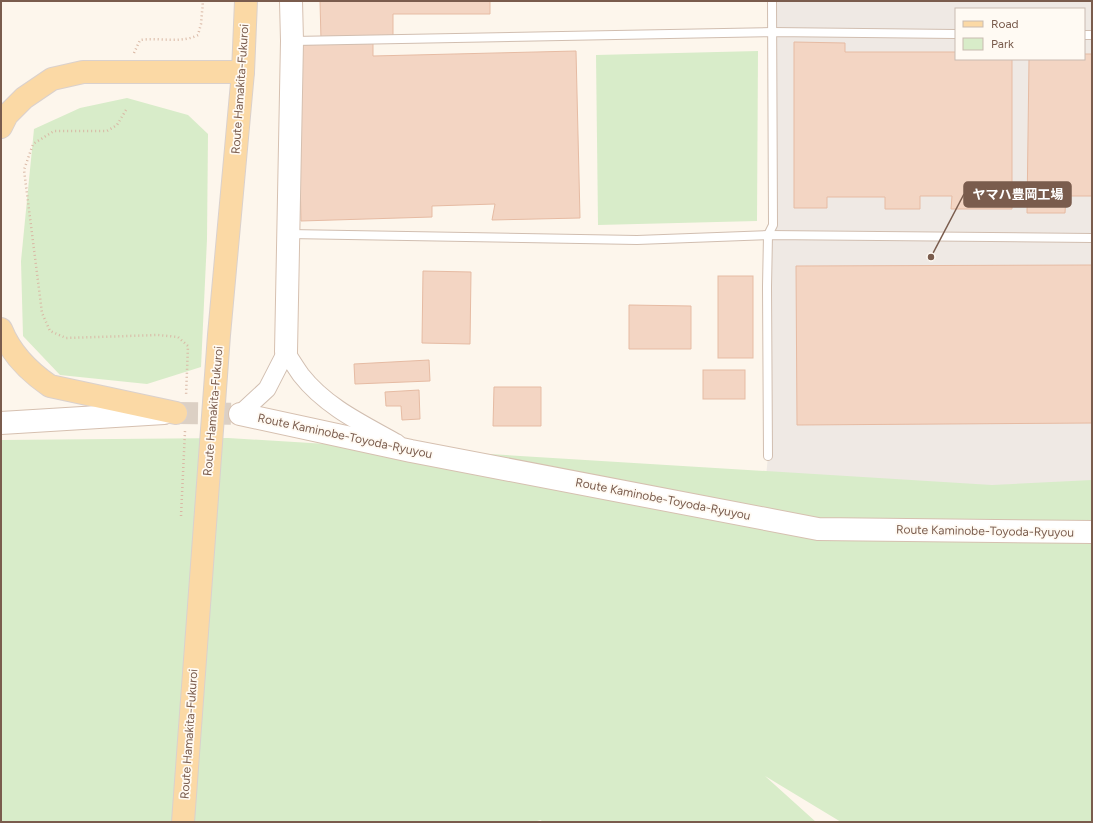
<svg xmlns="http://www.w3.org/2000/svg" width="1093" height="823" font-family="Figtree,'Noto Sans JP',sans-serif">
  <rect width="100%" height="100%" fill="#fdf6ec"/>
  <path fill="#efe9e4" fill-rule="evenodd" d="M772,1h320v540l-330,-23 6,-62zM956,9h128v50h-128z"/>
  <g fill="#d8ecc9">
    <path d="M758,51l-1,170 -159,4 -2,-170z"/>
    <path d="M127,98l61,17 20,19 -1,105 -6,128 -54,17 -87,-9 -37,-39 -2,-75 13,-132 46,-21z"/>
    <path d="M228,438l764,47 100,-5v342h-251l-76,-46 51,46h-274l-1,-2 -8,2h-532v-382z"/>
  </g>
  <g fill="#f3d5c3" stroke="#e6bba3">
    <path d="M320,1h170v13h-97v25l-72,1z"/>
    <path d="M794,42l51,1v9h111v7h56v150h-61l1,-13h-32v13h-35v-12h-58v11h-33z"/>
    <path d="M373,43v13l203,-5 4,167 -88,2 3,-16 -63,2v11l-131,4 -4,-176z"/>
    <path d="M1084,54h8v142h-26l-1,17h-38l2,-154h55z"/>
    <path d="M1092,265v158l-295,2 -1,-159z"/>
    <path d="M423,271l48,1 -1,72 -48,-1z"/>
    <rect x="718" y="276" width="35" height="82"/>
    <path d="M629,305l62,1v43h-62z"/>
    <path d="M429,360l1,21 -75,3 -1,-20z"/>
    <rect x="703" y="370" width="42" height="29"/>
    <path d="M494,387h47v39h-48z"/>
    <path d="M419,390l1,29 -18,1 -1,-14h-15l-1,-14z"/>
  </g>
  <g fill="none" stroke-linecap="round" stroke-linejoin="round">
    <path stroke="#dcd0c4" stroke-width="22" stroke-dasharray="22 11" stroke-linecap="butt" d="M176,413l64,1"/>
    <g stroke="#d1beb0" stroke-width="10">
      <g id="lane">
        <path d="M1084,35h8"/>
        <path d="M293,41l479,-9 184,2"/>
        <path d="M289,234l348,6 131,-5 324,3"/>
        <path d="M768,456l-1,-169 1,-52 5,-10 -1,-224"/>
      </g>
    </g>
    <g stroke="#d1beb0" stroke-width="19">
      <path id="street" d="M240,414l27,-25 19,-37c5,8 10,16 15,23 25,32 62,49 96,68"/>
    </g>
    <g stroke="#d6c0b0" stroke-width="24">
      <g id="secondary">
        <path d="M286,352l6,-311 -1,-40"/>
        <path d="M240,414l171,37 407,78 274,3"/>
        <path d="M1,423l163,-10"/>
      </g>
    </g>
    <g stroke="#dad1cd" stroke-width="24">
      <g id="primary">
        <path d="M1,127l6,-12 17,-17 28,-19 31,-7h160"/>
        <path d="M1,329c10,25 27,42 49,57l126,27"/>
        <path d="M183,822l36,-487 24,-263 3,-71"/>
      </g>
    </g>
    <g stroke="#d9b8a5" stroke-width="2.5" stroke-dasharray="1 3" stroke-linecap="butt">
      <path d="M134,53l6,-13c20,-3 40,4 58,-5l3,-11 2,-23"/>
      <path d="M126,110l-9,15 -10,6h-53l-21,13 -9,26 18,143 8,18 16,7 92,-3 20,2 10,9 -2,50"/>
      <path d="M181,516l4,-85"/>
    </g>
    <use href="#lane" stroke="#fff" stroke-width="8"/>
    <use href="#street" stroke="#fff" stroke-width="17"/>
    <use href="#secondary" stroke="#fff" stroke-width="22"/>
    <use href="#primary" stroke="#fbd9a5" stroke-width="22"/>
  </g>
  <g text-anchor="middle" stroke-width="3.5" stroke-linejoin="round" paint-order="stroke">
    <g font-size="12" fill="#7a5c4d" stroke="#fffaf3">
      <text transform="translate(240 89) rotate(-86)" y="4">Route Hamakita-Fukuroi</text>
      <text transform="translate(213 411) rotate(-85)" y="4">Route Hamakita-Fukuroi</text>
      <text transform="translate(345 436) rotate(12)" y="4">Route Kaminobe-Toyoda-Ryuyou</text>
      <text transform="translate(663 499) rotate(11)" y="4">Route Kaminobe-Toyoda-Ryuyou</text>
      <text transform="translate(985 531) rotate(1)" y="4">Route Kaminobe-Toyoda-Ryuyou</text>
      <text transform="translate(189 734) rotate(-86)" y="4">Route Hamakita-Fukuroi</text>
    </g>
  </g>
  <path fill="none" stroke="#7a5c4d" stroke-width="1.5" d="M931 257L964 194"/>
  <circle fill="#7a5c4d" stroke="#fffaf3" stroke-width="1.5" cx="931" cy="257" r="4"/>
  <rect fill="#7a5c4d" stroke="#7a5c4d" stroke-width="1.5" x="964" y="182" width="107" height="25" rx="4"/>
  <g font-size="13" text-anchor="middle" font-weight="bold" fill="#fff">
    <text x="1018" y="199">ヤマハ豊岡工場</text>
  </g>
  <rect width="1093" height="823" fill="none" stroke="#7a5c4d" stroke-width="4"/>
  <rect x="955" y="8" width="130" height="52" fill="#fffaf3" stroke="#cabbb1"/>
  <rect x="963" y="21" width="20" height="6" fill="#fbd9a5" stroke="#cabbb1"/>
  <text x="991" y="28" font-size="12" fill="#7a5c4d">Road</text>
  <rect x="963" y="38" width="20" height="12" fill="#d8ecc9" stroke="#cabbb1"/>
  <text x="991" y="48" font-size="12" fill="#7a5c4d">Park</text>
</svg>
